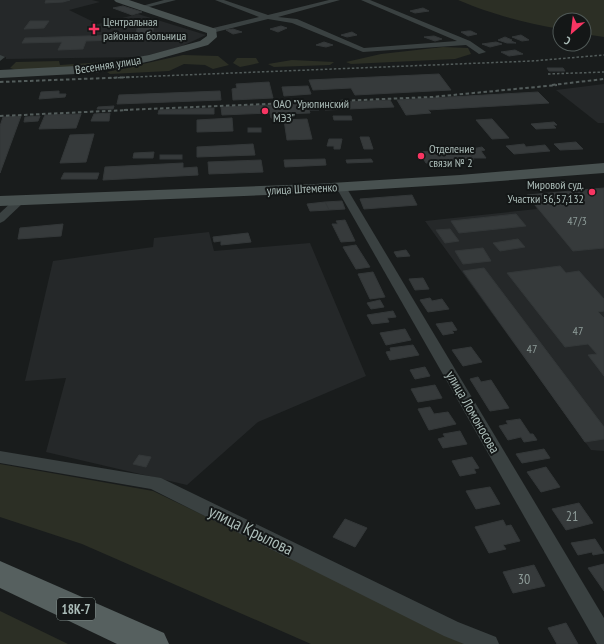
<svg xmlns="http://www.w3.org/2000/svg" width="604" height="644" font-family="'PT Sans Narrow',sans-serif">
  <rect width="100%" height="100%" fill="#191c1c"/>
  <g fill="#252829">
    <path d="M0,0h92l8,2 -31,8 29,14 40,-10 68,21 -26,12 -39,10 -135,2v-2l-6,1z"/>
    <path d="M604,84v39h-6l-42,-33z"/>
    <path d="M604,188v263l-13,-1 -166,-229 112,-12 -10,-14z"/>
    <path d="M209,232l5,19 96,-8 56,133 -108,46 -71,63 -141,-33 20,-74 -41,3 28,-120 100,-14 1,-9z"/>
  </g>
  <g fill="#2c2f25">
    <path d="M458,0h146v37l-20,-3v-14h-24v9c-38,-7 -66,-14 -102,-29z"/>
    <path d="M443,47l25,1 3,6 -16,5 -104,5 -5,-2 35,-8z"/>
    <path d="M183,55l35,1 11,9 -16,4 -8,-4 -21,-1 -15,7 -59,3 -3,-2z"/>
    <path d="M237,58h19l3,5 -19,4 -7,-4z"/>
    <path d="M135,60l-39,7 -76,4 -10,-3 6,-6 43,-1 1,4z"/>
    <path d="M292,60l42,2 -4,3 -56,2 -6,-3z"/>
    <path d="M0,464l153,27 319,153h-161l-229,-100 -82,-27z"/>
    <path d="M0,611l68,33h-68z"/>
  </g>
  <g fill="#363a3b" stroke="#333738">
    <path d="M46,0h24l-7,2 -18,1z"/>
    <path d="M123,6l19,6 -10,3 -19,-7z"/>
    <path d="M423,8l6,3 -14,2 -5,-2z"/>
    <path d="M30,21h19l-5,7 -20,1z"/>
    <path d="M155,21l-4,19h-17l5,-18z"/>
    <path d="M281,26l6,2 -9,4 -8,-3z"/>
    <path d="M233,29l9,3 -9,2 -7,-4z"/>
    <path d="M468,31h3l6,3 -9,2 -7,-4z"/>
    <path d="M352,32l5,3 -10,2 -6,-2z"/>
    <path d="M118,35l-2,5 -30,1 -3,8 -25,1 4,-8 -40,1 3,-5z"/>
    <path d="M521,35l8,5 -7,1 -10,-4z"/>
    <path d="M434,36l8,3 -7,2 -11,-4z"/>
    <path d="M505,37l7,3 -1,1 5,2h-9l-9,-3z"/>
    <path d="M324,42l9,3 -7,2 -10,-2z"/>
    <path d="M496,42l6,2 -12,3 -8,-3z"/>
    <path d="M571,44l8,4 -13,2 -8,-5z"/>
    <path d="M515,50l8,4 -14,2 -8,-4z"/>
    <path d="M547,68h16l2,3h-16z"/>
    <path d="M439,74l12,16 -96,5 -4,-7 -38,2 -4,-10z"/>
    <path d="M269,82l4,16 -40,2 -1,-11 5,-1 -1,-4z"/>
    <path d="M308,86l3,8 -27,2 -2,-9z"/>
    <path d="M59,91v3h7l-1,3 -26,2 2,-7z"/>
    <path d="M220,91l1,9 -104,4 2,-9z"/>
    <path d="M538,92l11,11 -121,7 3,3 -25,2 -9,-15z"/>
    <path d="M390,100l4,7 -69,3 -2,-7z"/>
    <path d="M317,103l2,7h-10l1,3 -27,1 1,4h-13l-1,-5 -48,2 -1,-8z"/>
    <path d="M114,106l-1,3h-16l1,-2z"/>
    <path d="M214,108v6h-56l1,-4z"/>
    <path d="M110,113l-1,8h-18l3,-7z"/>
    <path d="M81,114l-5,14 -37,1 6,-14z"/>
    <path d="M21,116l-21,57v-47l3,-9z"/>
    <path d="M40,116l-2,5 -14,1 1,-5z"/>
    <path d="M333,116h18l1,4h-18z"/>
    <path d="M232,118l1,13 -36,1v-12z"/>
    <path d="M307,119l5,20 -25,1 -3,-20z"/>
    <path d="M492,119l17,19 -17,1 -16,-19z"/>
    <path d="M554,122l3,3h-4l3,3 -20,1 -5,-5z"/>
    <rect x="248" y="128" width="13" height="4"/>
    <path d="M94,134l-8,28 -26,1 10,-28z"/>
    <path d="M360,137h9l4,12h-9z"/>
    <path d="M329,139h13l-2,10h-6v-3h-7z"/>
    <path d="M576,142l7,7 -23,1 -6,-6z"/>
    <path d="M253,144l2,11 -58,2v-10z"/>
    <path d="M524,144l2,3 19,-2 5,6 -36,3 -8,-8z"/>
    <path d="M482,147l3,3 -4,1 5,7h-13l-6,-8z"/>
    <path d="M466,148l8,12 -48,3 -7,-11z"/>
    <path d="M154,152l-1,6h-20l1,-5z"/>
    <rect x="160" y="155" width="22" height="4"/>
    <path d="M325,159l1,6 -41,2 -1,-7z"/>
    <path d="M371,159l2,3 -26,1 -1,-3z"/>
    <path d="M261,160l2,12 -54,2 -1,-12z"/>
    <path d="M183,163v5l14,-1 1,8 -95,5 2,-13z"/>
    <path d="M64,173h35l-2,6h-36z"/>
    <path d="M604,188v60l-31,3 -46,-56z"/>
    <path d="M412,195l5,10 -53,4 -4,-10z"/>
    <path d="M342,201l3,8 -16,1 -4,-8z"/>
    <path d="M325,202l4,8 -19,1 -3,-7z"/>
    <path d="M516,214l10,12 -67,7 -8,-12z"/>
    <path d="M345,220l10,21 -14,1 -9,-18h6l-2,-3z"/>
    <path d="M63,224l-2,12 -43,3 2,-11z"/>
    <path d="M450,229l9,12 -14,2 -9,-13z"/>
    <path d="M248,233l3,9 -30,3v-4l-7,1 -1,-5z"/>
    <path d="M518,239l7,8 -25,4 -7,-8z"/>
    <path d="M356,245l14,22 -14,2 -13,-22z"/>
    <path d="M483,248l8,13 -28,3 -8,-13z"/>
    <path d="M406,250l4,6 -13,1 -3,-5z"/>
    <path d="M560,266l6,7 13,-2 25,28v12l-6,1 6,6v58l-16,-21 9,-1 -9,-10 -23,3 -58,-74z"/>
    <path d="M484,268l120,159v12l-19,3 -122,-171z"/>
    <path d="M373,272l12,25 -15,2 -12,-25z"/>
    <path d="M423,278l6,11 -14,1 -6,-11z"/>
    <path d="M430,298l2,3 10,-2 7,10 -21,3 -8,-12z"/>
    <path d="M380,300l4,7 -13,2 -4,-6z"/>
    <path d="M393,311l3,6 -9,1 2,4 -17,2 -5,-9z"/>
    <path d="M452,322l5,8 -5,1 2,2 -11,2 -7,-11z"/>
    <path d="M405,329l6,11 -25,5 -6,-12z"/>
    <path d="M413,345l6,10 -29,5 -4,-8 5,-1 -1,-3z"/>
    <path d="M471,347l11,15 -19,4 -11,-16z"/>
    <path d="M425,367l5,9 -15,3 -5,-9z"/>
    <path d="M478,377l3,5 10,-2 18,28 -19,3 -20,-32z"/>
    <path d="M435,385l7,13 -24,4 -7,-13z"/>
    <path d="M430,407l4,7 14,-2 8,12 -27,6 -11,-21z"/>
    <path d="M520,419l10,15h3l4,6 -13,2 -3,-5 -13,3 -9,-14 9,-2 -2,-3z"/>
    <path d="M460,431l7,13 -24,4 -5,-9 7,-2 -2,-3z"/>
    <path d="M544,449l6,9 -28,5 -6,-9z"/>
    <path d="M139,455l12,2 -5,10 -13,-3z"/>
    <path d="M472,457l7,11 -5,1 2,4 -16,3 -8,-15z"/>
    <path d="M546,467l14,20 -19,5 -14,-20z"/>
    <path d="M490,487l10,17 -24,5 -10,-18z"/>
    <path d="M579,503l14,20 -27,7 -14,-21z"/>
    <path d="M345,519l22,9 -12,19 -22,-10z"/>
    <path d="M503,520l3,6 5,-1 9,16 -17,4 3,4 -17,4 -14,-26z"/>
    <path d="M595,539l9,14 -11,2 -1,-3 -14,3 -7,-12z"/>
    <path d="M604,564v27l-16,-23z"/>
    <path d="M534,565l11,21 -32,7 -10,-21z"/>
    <path d="M566,623l12,21h-21l-9,-16z"/>
  </g>
  <g fill="none" stroke-linecap="round" stroke-linejoin="round">
    <g fill="#3a4141" fill-rule="evenodd">
      <path d="M164,0h12l-35,9 -3,-2z"/>
      <path d="M215,0h9l44,15 61,-15h11l-62,17 19,2 67,29 93,-7 -96,-41h9l100,41 16,11 -7,2 -13,-9 -103,7 -71,-29 -24,-4 -56,14h-3v-4l50,-12z"/>
      <path d="M0,55l5,2 -5,4z"/>
      <path d="M341,184l5,3 258,431v26h-7l-261,-457z"/>
      <path d="M19,198l6,3 -2,2 -19,18 -4,2v-10l15,-14z"/>
      <path d="M0,451l161,27 297,144 38,15 3,7h-35l-20,-8 -293,-147 -151,-26z"/>
    </g>
    <g fill="#485150" fill-rule="evenodd">
      <path d="M114,0h15l87,29 1,8 -9,8 -57,16 -56,12 -95,5v-8l95,-5 54,-10 51,-14 7,-5v-3l-91,-31z"/>
      <path d="M604,163v10l-144,11 -145,9 -315,13v-10l315,-12 145,-9z"/>
    </g>
    <path fill="#56605f" fill-rule="evenodd" d="M0,561l164,72 5,11h-52l-117,-56z"/>
    <g stroke="#535c5b" stroke-width="1.5" stroke-dasharray="2.5 2" stroke-linecap="butt">
      <path d="M548,74l56,-2"/>
      <path d="M109,78l423,-17 72,-6"/>
    </g>
    <g stroke="#535c5b" stroke-width="2" stroke-dasharray="3.5 2.5" stroke-linecap="butt">
      <path d="M0,82l134,-5"/>
      <path d="M552,85l52,-6"/>
      <path d="M124,110l308,-13 125,-12"/>
      <path d="M0,116l128,-6"/>
    </g>
  </g>
  <g fill="#f83562" stroke="#141717" stroke-width="1.5">
    <path d="M92 23h4v4h4v4h-4v4h-4v-4h-4v-4h4z"/>
    <circle cx="265" cy="111" r="4"/>
    <circle cx="421" cy="156" r="4"/>
    <circle cx="592" cy="192" r="4"/>
  </g>
  <g text-anchor="middle" stroke-width="4" stroke-linejoin="round" paint-order="stroke">
    <g font-size="12" fill="#abbcb8" stroke="#141717" text-anchor="start">
      <text x="103" y="26">Центральная<tspan x="103" dy="14">районная больница</tspan></text>
      <text x="273" y="108">ОАО "Урюпинский<tspan x="273" dy="14">МЭЗ"</tspan></text>
      <text x="429" y="153">Отделение<tspan x="429" dy="14">связи № 2</tspan></text>
      <text x="584" y="189" text-anchor="end">Мировой суд.<tspan x="584" dy="14">Участки 56,57,132</tspan></text>
    </g>
    <g font-size="12" fill="#abbcb8" stroke="#141717">
      <text transform="translate(108 65) rotate(-9)" y="4">Весенняя улица</text>
      <text transform="translate(302 189) rotate(-3)" y="4">улица Штеменко</text>
    </g>
    <g font-size="12" fill="#8e9c99">
      <text x="577" y="225">47/3</text>
      <text x="578" y="335">47</text>
      <text x="532" y="353">47</text>
    </g>
    <rect fill="#141717" stroke="#7e8a88" stroke-width="1" x="57" y="598" width="38" height="22" rx="3"/>
    <g font-size="13" font-weight="bold" fill="#abbcb8">
      <text x="76" y="614">18К-7</text>
    </g>
    <g font-size="14" fill="#abbcb8" stroke="#141717">
      <text transform="translate(473 412) rotate(60)" y="5">улица Ломоносова</text>
    </g>
    <g font-size="14" fill="#8e9c99">
      <text x="572" y="521">21</text>
      <text x="524" y="584">30</text>
    </g>
    <g font-size="17" fill="#abbcb8" stroke="#141717">
      <text transform="translate(251 530) rotate(26)" y="6">улица Крылова</text>
    </g>
  </g>
  <g transform="translate(572 32) rotate(208)"><circle r="19" fill="#141717" stroke="#505957"/>
  <path d="M0-3L7 15L0 10L-7 15Z" fill="#f83562"/>
  <text y="-6" font-size="11" font-weight="bold" text-anchor="middle" fill="#abbcb8">С</text>
  </g>
</svg>
